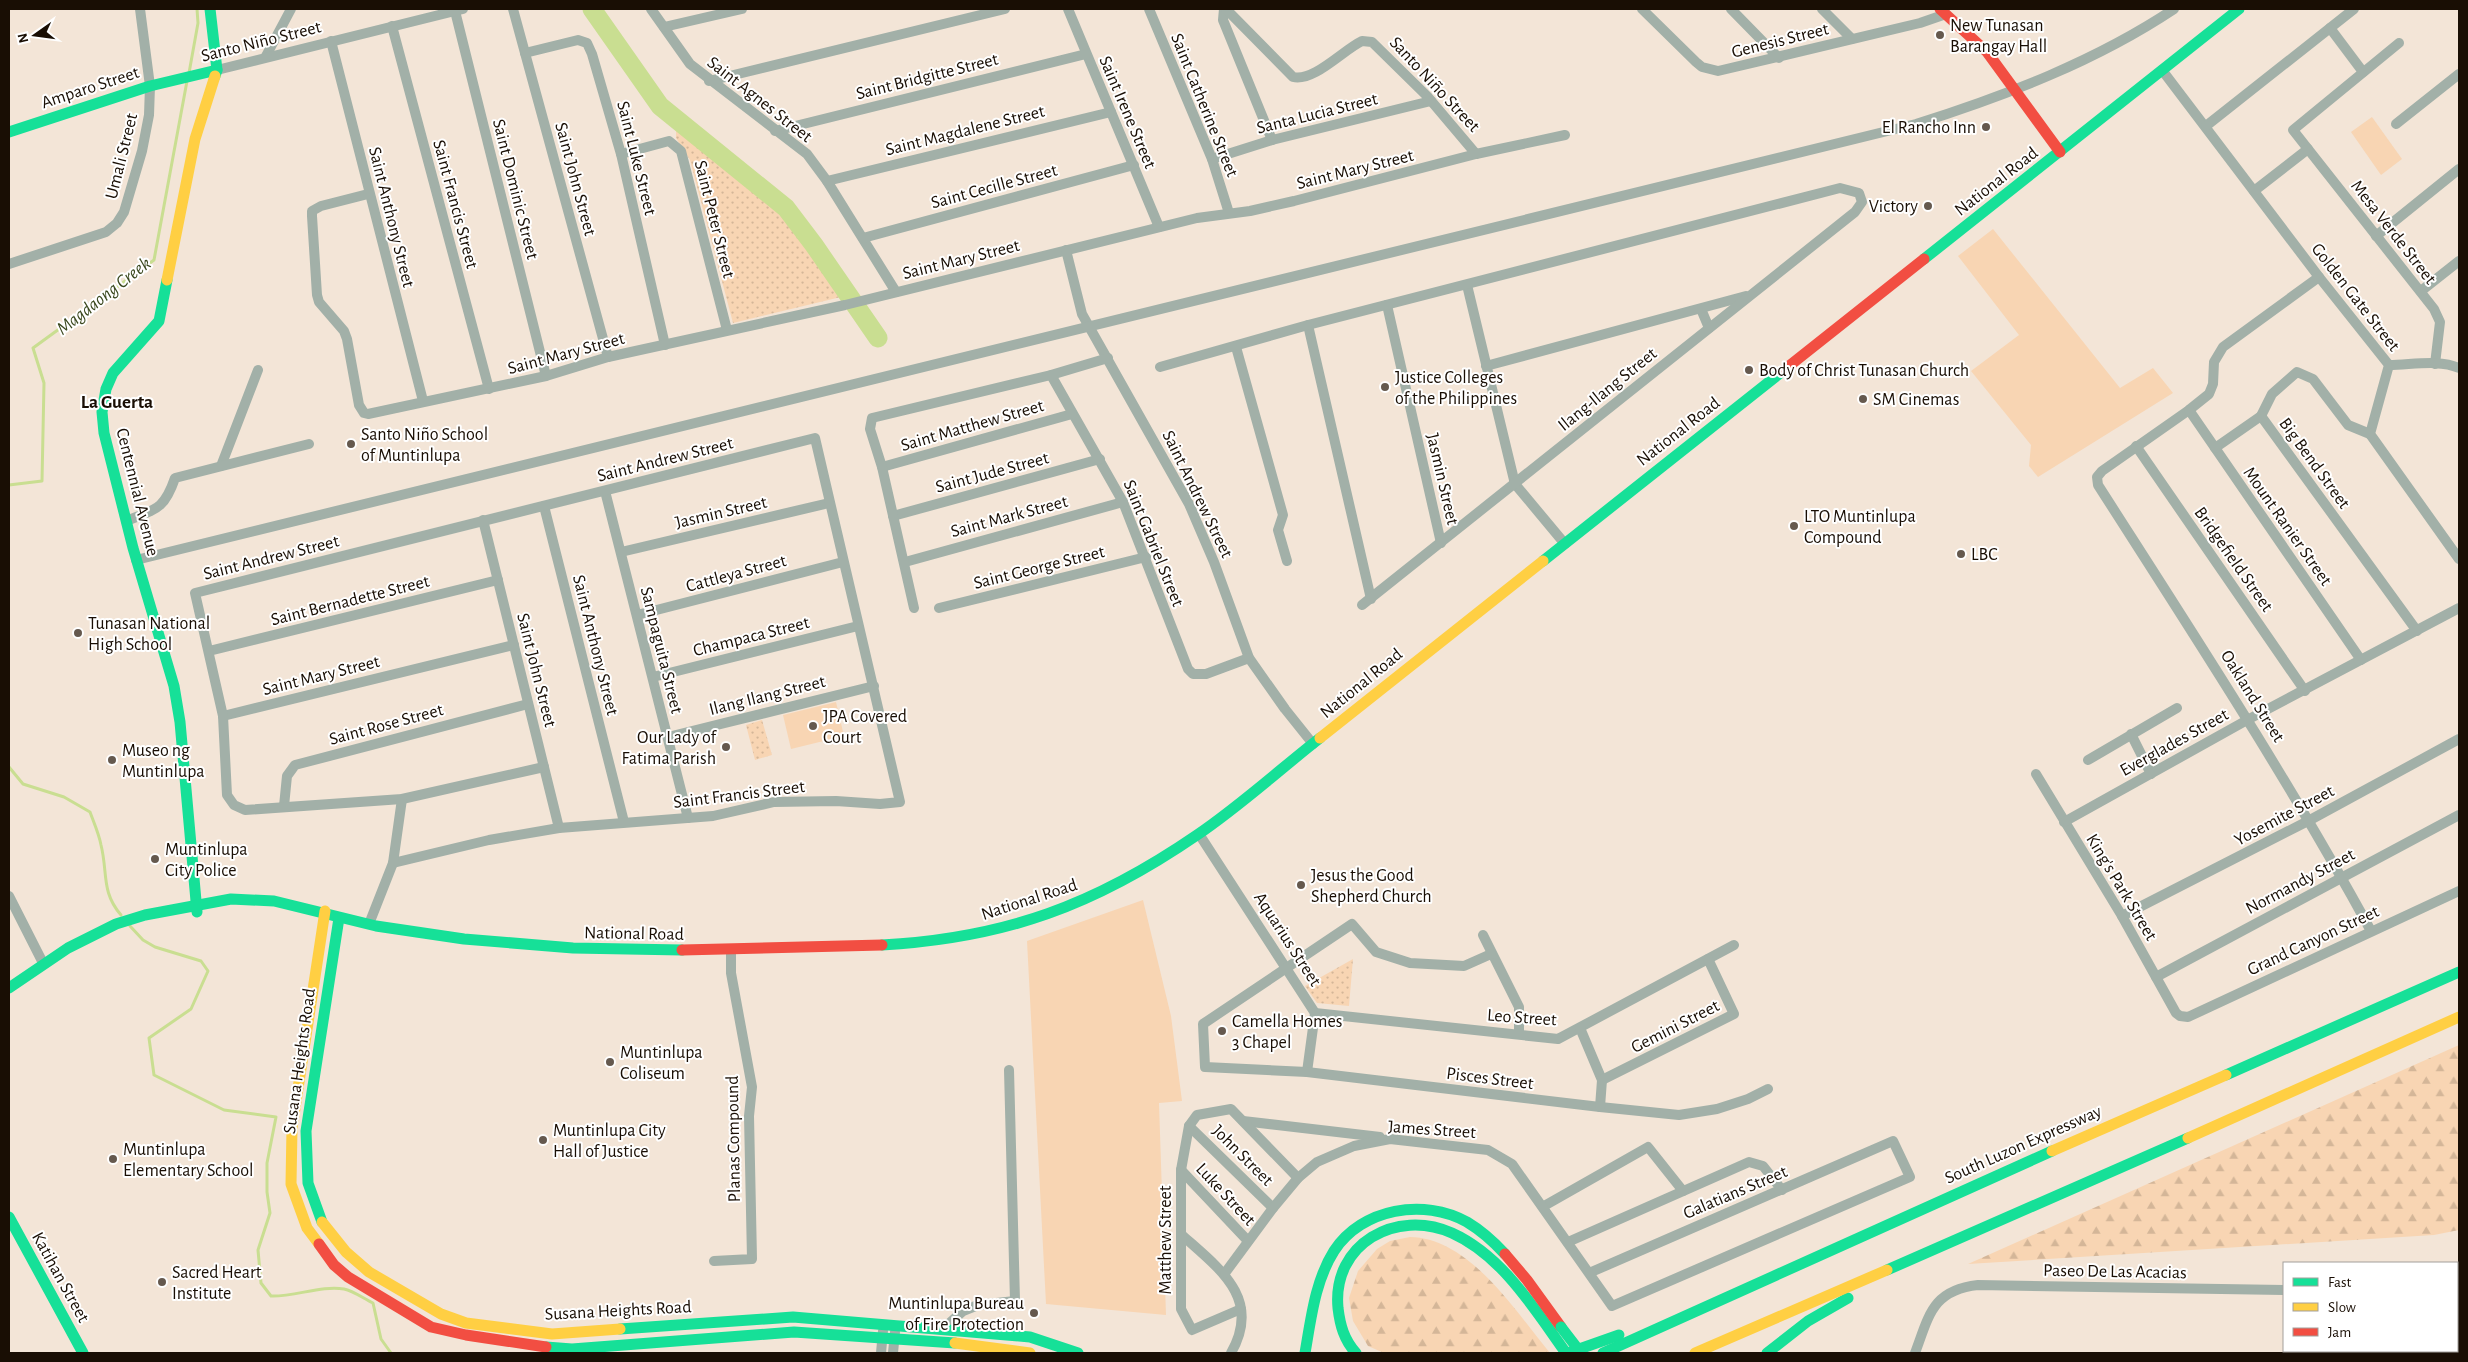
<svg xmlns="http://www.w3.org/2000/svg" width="2468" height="1362" font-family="'Alegreya Sans',sans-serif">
  <defs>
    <pattern id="forest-firs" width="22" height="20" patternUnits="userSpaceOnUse" patternTransform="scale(1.25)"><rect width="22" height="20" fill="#f8d5b3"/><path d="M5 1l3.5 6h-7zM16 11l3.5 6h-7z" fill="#d4b698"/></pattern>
    <pattern id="park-dots" width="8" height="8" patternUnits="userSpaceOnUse" patternTransform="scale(1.25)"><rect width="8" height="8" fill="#f8d5b3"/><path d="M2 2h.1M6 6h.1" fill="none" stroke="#d4b698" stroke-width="1.8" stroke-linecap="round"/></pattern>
  </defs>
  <rect width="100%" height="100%" fill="#f3e5d7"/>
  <g fill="#f8d5b3">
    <path d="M2372,117l30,42 -21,16 -30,-43z"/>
    <path d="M1993,229l127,159 33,-20 20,25 -135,84 -9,-11 2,-21 -60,-74 48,-36 -61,-79z"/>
    <path d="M836,702l8,34 -53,13 -8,-34z"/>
    <path d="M1143,900l28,116 11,85 -23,2 7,212 -120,-11 -19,-363z"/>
  </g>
  <g fill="url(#forest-firs)">
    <path d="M2459,1045v185l-25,5 -466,29z"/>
    <path d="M1410,1237c60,1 105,74 140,116h-166l-16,-7 -15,-25 -4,-23 9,-27 19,-22 13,-8z"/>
  </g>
  <g fill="url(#park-dots)">
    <path d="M676,125l104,85 65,86 -112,27 -43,-163 -14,-22z"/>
    <path d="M762,720l10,35 -17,5 -9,-35z"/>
    <path d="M1353,959l-4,47 -32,-3 -12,-17z"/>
  </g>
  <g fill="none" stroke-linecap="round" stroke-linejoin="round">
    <g stroke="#c9de91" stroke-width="3">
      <path d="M189,73l9,-50 -1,-14"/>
      <path d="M9,485l33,-4 2,-98 -11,-35 121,-88 33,-179"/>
      <path d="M9,767l14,17 41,13 26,15c4,11 9,22 11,33 7,28 0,47 20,70"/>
      <path d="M130,926l13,14 12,7 46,14 7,10 -17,38 -42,29 5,37 70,35 52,7 -9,46v29l3,21 -12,37 3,33 10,13c23,1 51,-11 73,-7 10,2 20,10 29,14l8,36 10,14"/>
    </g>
    <path stroke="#c9de91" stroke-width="19" d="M592,9l68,97 126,102 28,37 64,93"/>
    <g stroke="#a2b0a8" stroke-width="10">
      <path d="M513,9l95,348"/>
      <path d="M651,9l39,55 117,90 20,27 69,111"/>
      <path d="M1068,9l91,218"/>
      <path d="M1149,9l63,150 17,54"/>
      <path d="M1224,9l-1,11 49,120"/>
      <path d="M1226,9l67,68c21,5 50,-27 69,-36l10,1 55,54 49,58"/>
      <path d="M1642,9l54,53 6,5 16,4 202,-48 26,-9"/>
      <path d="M1731,9l48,49"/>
      <path d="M1822,9l30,30"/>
      <path d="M455,11l91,365"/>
      <path d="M392,26l97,363"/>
      <path d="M664,27l78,-18"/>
      <path d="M2330,28l33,44"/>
      <path d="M331,41l92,360"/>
      <path d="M2399,43l-106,87 141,179 6,13 -5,42"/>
      <path d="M525,53l53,-13 9,3 5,11 29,100 44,191"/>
      <path d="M266,56l25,-47"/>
      <path d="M217,70l246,-61"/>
      <path d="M2162,70l157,207 70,88 -19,69 89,125"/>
      <path d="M709,81l296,-72"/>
      <path d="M2396,124l63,-50"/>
      <path d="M2206,126l148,-117"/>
      <path d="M775,131l311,-77"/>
      <path d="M621,154l48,-13 12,10 46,179"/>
      <path d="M1212,159l60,-19 159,-39"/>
      <path d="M827,181l284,-69"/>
      <path d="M2254,191l54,-42"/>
      <path d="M368,194l-47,12 -9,5v5l5,79 2,7 25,29 3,8 12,66 5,8 4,1 178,-38 62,-19 237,-52 352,-87 53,-7 44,-10 182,-47 89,-19"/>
      <path d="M2376,236l83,-67"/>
      <path d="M863,238l271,-73"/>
      <path d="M1066,250l16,64 107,190 25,58 35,96 36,51 28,35"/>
      <path d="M9,264l97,-32 11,-9 7,-11 18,-61 7,-36 1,-29 -10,-77"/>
      <path d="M2319,277l-96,70 -9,15 -1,22 -4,10 -20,16 -87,61 -5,6 1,8c94,147 189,292 273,446"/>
      <path d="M1467,285l48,199 50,60"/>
      <path d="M2421,291l38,-30"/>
      <path d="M1387,305l54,238"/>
      <path d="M1701,309l8,19"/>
      <path d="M1308,325l63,274"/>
      <path d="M1236,347l47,168 -5,15 9,31"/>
      <path d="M2389,365c22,0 50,-6 70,3"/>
      <path d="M1486,366l260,-70"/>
      <path d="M1160,367l148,-42 532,-137 19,5 3,9 -7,10 -493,393"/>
      <path d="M1051,375l72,127 65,167 5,5h13l43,-16"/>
      <path d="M2189,410l172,250"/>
      <path d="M2370,434l-22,-9 -35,-46 -16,-7 -25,22 -11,22 156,215"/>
      <path d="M2136,446l169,245"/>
      <path d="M2215,448l46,-32"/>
      <path d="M221,466l37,-96"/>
      <path d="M882,467l190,-53"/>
      <path d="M605,491l83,327"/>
      <path d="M544,506l80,316"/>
      <path d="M893,516l207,-57"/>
      <path d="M483,520l76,308"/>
      <path d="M126,521c30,-12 38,-11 49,-43l134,-34"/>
      <path d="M621,552l208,-49"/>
      <path d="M136,560l1780,-436c89,-28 180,-63 258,-115"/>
      <path d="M905,562l218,-60"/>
      <path d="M914,608l-32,-141 -12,-38 2,-11 179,-43 57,-17"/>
      <path d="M939,608l207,-51"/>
      <path d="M637,615l206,-53"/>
      <path d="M209,651l289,-71"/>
      <path d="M653,677l205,-51"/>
      <path d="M223,716l291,-71"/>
      <path d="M2131,734l20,40"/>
      <path d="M668,737l206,-51"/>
      <path d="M2088,760l89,-52"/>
      <path d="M2036,774l86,142 54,97 4,3 8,1 271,-126"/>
      <path d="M284,806l3,-30 8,-11 233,-61"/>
      <path d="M2064,822l185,-103 210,-111"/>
      <path d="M1199,834l116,179 -8,59"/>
      <path d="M393,863l96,-23 70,-12 154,-12 61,-14 62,-1 44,3 20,-2 -85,-364 -620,155 28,123 4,79 7,10 11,5 157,-11 142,-32"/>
      <path d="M9,896l34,67"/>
      <path d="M2122,916l188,-96 149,-81"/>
      <path d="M369,924l24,-61 9,-64"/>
      <path d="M1483,935l36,72v27"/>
      <path d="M1491,954l-27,12 -54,-3 -34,-11 -24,-28 -149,100 2,43 102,5 293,35 79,8 38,-6 31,-10 20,-10"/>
      <path d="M2156,977l303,-162"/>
      <path d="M1315,1013l243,26 176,-94"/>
      <path d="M1580,1028l22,52 -2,27"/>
      <path d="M1602,1080l132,-66 -26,-55"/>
      <path d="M1243,1121l137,16"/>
      <path d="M1189,1126l84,82"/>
      <path d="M1181,1170l67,71"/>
      <path d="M1544,1206l104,-59 35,44"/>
      <path d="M1183,1236c37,33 79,63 48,117"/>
      <path d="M1568,1242l181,-80 14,4 19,24"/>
      <path d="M714,1261l38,-2 -3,-143 3,-29 -21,-114v-22"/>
      <path d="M1225,1273l48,-65 25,-30 19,-16 37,-16 36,-7 98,11 24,14 100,142 298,-129 -17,-36 -304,132"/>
      <path d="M2457,1276l2,-1"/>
      <path d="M1241,1309l-49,21 -11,-21v-139l8,-44 8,-11 34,-6 67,69"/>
      <path d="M943,1329l20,-18 15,-6 37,-4 -6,-231"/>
      <path d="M2337,1351v2"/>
      <path d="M2438,1351l1,2"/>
      <path d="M881,1353l2,-22"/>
      <path d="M893,1353l2,-21"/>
      <path d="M1915,1353c14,-37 17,-63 63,-68l306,5"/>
    </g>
    <g stroke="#16e098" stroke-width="11">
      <path d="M210,9l7,61 -2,6"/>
      <path d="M9,132l141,-46 67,-16"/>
      <path d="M1924,259l315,-250"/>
      <path d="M167,280l-8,41 -46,52 -7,16 -4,23 2,21 29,115 41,138 6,36 17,190"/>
      <path d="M1543,561l241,-191"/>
      <path d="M882,945c124,-7 213,-40 315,-110 43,-29 82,-65 123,-97"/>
      <path d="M9,988l59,-40 48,-24 29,-9 86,-16 43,2 102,25 88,13 109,9 109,2"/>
      <path d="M2226,1075l233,-103"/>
      <path d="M9,1217l74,136"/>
      <path d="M322,1222l-14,-39 -2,-52 33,-213"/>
      <path d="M1887,1270l301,-132"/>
      <path d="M620,1329l173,-12 237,20 48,16"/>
      <path d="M546,1347l26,2 222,-17 161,11"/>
      <path d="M1305,1353c6,-34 10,-72 29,-102 28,-43 90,-53 133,-29 15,9 27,20 38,32"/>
      <path d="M1356,1353c-12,-13 -16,-28 -18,-45 -6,-64 58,-100 114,-75 51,23 83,77 114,120"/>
      <path d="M1568,1353l51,-18"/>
      <path d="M1603,1353l449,-202"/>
      <path d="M1767,1353l41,-32 40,-23"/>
    </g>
    <g stroke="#ffcf43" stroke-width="11">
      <path d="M167,280l28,-141 20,-63"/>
      <path d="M1320,738l223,-177"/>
      <path d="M2188,1138l271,-121"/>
      <path d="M2052,1151l174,-76"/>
      <path d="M322,1222l24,30 23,20 72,42 25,9 86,11 68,-5"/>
      <path d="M319,1244l-12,-16 -16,-44 1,-56 33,-217"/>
      <path d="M955,1343l75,10"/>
      <path d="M1695,1353l192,-83"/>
    </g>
    <g stroke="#f24e42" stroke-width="11">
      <path d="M1940,9l47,43 73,100"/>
      <path d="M1784,370l140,-111"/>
      <path d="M682,950l200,-5"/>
      <path d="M319,1244l15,21 14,12 83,50 35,8 80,12"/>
      <path d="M1505,1254l22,26 34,47"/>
    </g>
    <path stroke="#16e098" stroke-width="11" d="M1561,1327l20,26"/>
  </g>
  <g fill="#65594e" stroke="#fff" stroke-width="2">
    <circle cx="1940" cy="35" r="5"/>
    <circle cx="1986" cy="127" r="5"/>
    <circle cx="1928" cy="206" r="5"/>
    <circle cx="1749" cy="370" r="5"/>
    <circle cx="1385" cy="387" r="5"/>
    <circle cx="1863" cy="399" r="5"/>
    <circle cx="351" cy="444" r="5"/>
    <circle cx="1794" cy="526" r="5"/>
    <circle cx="1961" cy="554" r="5"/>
    <circle cx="78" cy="633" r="5"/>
    <circle cx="813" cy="726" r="5"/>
    <circle cx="726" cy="747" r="5"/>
    <circle cx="112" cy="760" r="5"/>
    <circle cx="155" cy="859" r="5"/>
    <circle cx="1301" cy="885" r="5"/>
    <circle cx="1222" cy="1031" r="5"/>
    <circle cx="610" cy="1062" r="5"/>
    <circle cx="543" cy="1140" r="5"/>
    <circle cx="113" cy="1159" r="5"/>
    <circle cx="162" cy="1282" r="5"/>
    <circle cx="1034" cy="1313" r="5"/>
  </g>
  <g text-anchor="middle" stroke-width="4" stroke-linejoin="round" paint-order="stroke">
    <g font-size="18" fill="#190e04" stroke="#fff" text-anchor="start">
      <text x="1950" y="31">New Tunasan<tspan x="1950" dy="21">Barangay Hall</tspan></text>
      <text x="1976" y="133" text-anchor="end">El Rancho Inn</text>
      <text x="1918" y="212" text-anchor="end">Victory</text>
      <text x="1759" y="376">Body of Christ Tunasan Church</text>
      <text x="1395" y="383">Justice Colleges<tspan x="1395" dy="21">of the Philippines</tspan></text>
      <text x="1873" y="405">SM Cinemas</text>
      <text x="361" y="440">Santo Niño School<tspan x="361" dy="21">of Muntinlupa</tspan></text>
      <text x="1804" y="522">LTO Muntinlupa<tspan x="1804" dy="21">Compound</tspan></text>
      <text x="1971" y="560">LBC</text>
      <text x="88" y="629">Tunasan National<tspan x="88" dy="21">High School</tspan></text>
      <text x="823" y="722">JPA Covered<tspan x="823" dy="21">Court</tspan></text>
      <text x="716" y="743" text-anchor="end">Our Lady of<tspan x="716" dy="21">Fatima Parish</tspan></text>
      <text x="122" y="756">Museo ng<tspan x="122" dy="21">Muntinlupa</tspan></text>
      <text x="165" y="855">Muntinlupa<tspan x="165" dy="21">City Police</tspan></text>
      <text x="1311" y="881">Jesus the Good<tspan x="1311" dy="21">Shepherd Church</tspan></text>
      <text x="1232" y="1027">Camella Homes<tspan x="1232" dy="21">3 Chapel</tspan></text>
      <text x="620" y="1058">Muntinlupa<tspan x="620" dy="21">Coliseum</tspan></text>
      <text x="553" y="1136">Muntinlupa City<tspan x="553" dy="21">Hall of Justice</tspan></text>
      <text x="123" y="1155">Muntinlupa<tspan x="123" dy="21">Elementary School</tspan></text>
      <text x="172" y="1278">Sacred Heart<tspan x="172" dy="21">Institute</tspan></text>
      <text x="1024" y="1309" text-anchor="end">Muntinlupa Bureau<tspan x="1024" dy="21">of Fire Protection</tspan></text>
    </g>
    <g font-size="18" fill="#190e04" stroke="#fff">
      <text transform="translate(1780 40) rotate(-14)" y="6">Genesis Street</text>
      <text transform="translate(261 41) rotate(-14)" y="6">Santo Niño Street</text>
      <text transform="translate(927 76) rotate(-14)" y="6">Saint Bridgitte Street</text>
      <text transform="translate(1435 84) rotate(47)" y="6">Santo Niño Street</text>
      <text transform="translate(90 87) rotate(-18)" y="6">Amparo Street</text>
      <text transform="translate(760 99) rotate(38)" y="6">Saint Agnes Street</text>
      <text transform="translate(1205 105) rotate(68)" y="6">Saint Catherine Street</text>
      <text transform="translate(1128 112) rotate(67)" y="6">Saint Irene Street</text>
      <text transform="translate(1317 113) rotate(-14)" y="6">Santa Lucia Street</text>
      <text transform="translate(965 130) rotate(-14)" y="6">Saint Magdalene Street</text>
      <text transform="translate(121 156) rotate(-76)" y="6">Umali Street</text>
      <text transform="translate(637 158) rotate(76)" y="6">Saint Luke Street</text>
      <text transform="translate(1355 169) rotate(-14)" y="6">Saint Mary Street</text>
      <text transform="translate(576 179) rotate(75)" y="6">Saint John Street</text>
      <text transform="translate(1996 181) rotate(-38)" y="6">National Road</text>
      <text transform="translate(994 186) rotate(-15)" y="6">Saint Cecille Street</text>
      <text transform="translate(516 189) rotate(76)" y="6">Saint Dominic Street</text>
      <text transform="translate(456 204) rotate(75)" y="6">Saint Francis Street</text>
      <text transform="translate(392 217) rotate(76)" y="6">Saint Anthony Street</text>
      <text transform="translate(715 219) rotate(76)" y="6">Saint Peter Street</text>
      <text transform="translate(2394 232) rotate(52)" y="6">Mesa Verde Street</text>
      <text transform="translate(961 259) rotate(-14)" y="6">Saint Mary Street</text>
      <text transform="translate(2356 297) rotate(52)" y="6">Golden Gate Street</text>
      <text transform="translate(566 353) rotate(-15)" y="6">Saint Mary Street</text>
      <text transform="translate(1607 389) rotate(-39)" y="6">Ilang-Ilang Street</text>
      <text transform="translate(972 425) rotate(-16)" y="6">Saint Matthew Street</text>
      <text transform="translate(1678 431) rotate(-38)" y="6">National Road</text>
      <text transform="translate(665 459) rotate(-14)" y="6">Saint Andrew Street</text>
      <text transform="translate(2315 463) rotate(54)" y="6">Big Bend Street</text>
      <text transform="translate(992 472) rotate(-15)" y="6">Saint Jude Street</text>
      <text transform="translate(1443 479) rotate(77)" y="6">Jasmin Street</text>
      <text transform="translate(138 492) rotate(76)" y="6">Centennial Avenue</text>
      <text transform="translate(1198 494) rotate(64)" y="6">Saint Andrew Street</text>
      <text transform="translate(721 512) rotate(-13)" y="6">Jasmin Street</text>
      <text transform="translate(1009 516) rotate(-15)" y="6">Saint Mark Street</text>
      <text transform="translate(2288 526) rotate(55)" y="6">Mount Ranier Street</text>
      <text transform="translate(1154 543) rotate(68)" y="6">Saint Gabriel Street</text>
      <text transform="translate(271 557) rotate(-14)" y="6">Saint Andrew Street</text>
      <text transform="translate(2234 559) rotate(55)" y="6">Bridgefield Street</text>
      <text transform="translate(1039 567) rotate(-14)" y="6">Saint George Street</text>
      <text transform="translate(736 573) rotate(-15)" y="6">Cattleya Street</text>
      <text transform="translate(350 600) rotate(-14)" y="6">Saint Bernadette Street</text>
      <text transform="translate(751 636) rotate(-14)" y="6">Champaca Street</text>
      <text transform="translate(596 645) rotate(76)" y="6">Saint Anthony Street</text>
      <text transform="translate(662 650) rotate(76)" y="6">Sampaguita Street</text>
      <text transform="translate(537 670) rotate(76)" y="6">Saint John Street</text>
      <text transform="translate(321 675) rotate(-14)" y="6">Saint Mary Street</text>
      <text transform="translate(1361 683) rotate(-39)" y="6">National Road</text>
      <text transform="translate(767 695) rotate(-14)" y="6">Ilang Ilang Street</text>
      <text transform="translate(2253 696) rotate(58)" y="6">Oakland Street</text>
      <text transform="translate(386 724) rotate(-15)" y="6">Saint Rose Street</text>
      <text transform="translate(2174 742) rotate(-29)" y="6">Everglades Street</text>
      <text transform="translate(739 794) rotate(-7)" y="6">Saint Francis Street</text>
      <text transform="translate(2284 815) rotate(-28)" y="6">Yosemite Street</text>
      <text transform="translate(2300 881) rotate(-28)" y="6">Normandy Street</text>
      <text transform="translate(2122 887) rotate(59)" y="6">King's Park Street</text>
      <text transform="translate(1029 899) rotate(-18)" y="6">National Road</text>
      <text transform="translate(634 933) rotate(1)" y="6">National Road</text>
      <text transform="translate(1288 939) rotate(57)" y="6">Aquarius Street</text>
      <text transform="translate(2313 940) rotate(-25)" y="6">Grand Canyon Street</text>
      <text transform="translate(1522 1017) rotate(4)" y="6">Leo Street</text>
      <text transform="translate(1675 1026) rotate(-27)" y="6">Gemini Street</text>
      <text transform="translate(299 1061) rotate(-82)" y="6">Susana Heights Road</text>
      <text transform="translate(1490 1078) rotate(7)" y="6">Pisces Street</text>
      <text transform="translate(1432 1129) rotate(4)" y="6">James Street</text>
      <text transform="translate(733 1139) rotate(-91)" y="6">Planas Compound</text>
      <text transform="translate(2023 1144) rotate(-24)" y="6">South Luzon Expressway</text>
      <text transform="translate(1243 1155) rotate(45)" y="6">John Street</text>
      <text transform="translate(1735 1192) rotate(-23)" y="6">Galatians Street</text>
      <text transform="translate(1226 1194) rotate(47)" y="6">Luke Street</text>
      <text transform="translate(1165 1240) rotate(-90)" y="6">Matthew Street</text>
      <text transform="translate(2115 1271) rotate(1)" y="6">Paseo De Las Acacias</text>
      <text transform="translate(61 1277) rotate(61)" y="6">Katihan Street</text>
      <text transform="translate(618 1310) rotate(-3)" y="6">Susana Heights Road</text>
    </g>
    <g font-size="19" font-style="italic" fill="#3a481e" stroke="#fff">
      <text transform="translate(103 295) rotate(-38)" y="7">Magdaong Creek</text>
    </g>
    <g font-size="19" font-weight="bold" fill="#190e04" stroke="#fff">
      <text x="117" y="408">La Guerta</text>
    </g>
  </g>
  <rect width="2468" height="1362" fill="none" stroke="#190e04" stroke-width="20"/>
  <rect x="2283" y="1262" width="175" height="90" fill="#ffffff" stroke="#a39f9b"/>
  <rect x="2293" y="1278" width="25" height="8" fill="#16e098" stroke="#a39f9b"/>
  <text x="2328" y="1287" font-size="15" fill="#190e04">Fast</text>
  <rect x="2293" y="1303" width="25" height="8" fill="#ffcf43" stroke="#a39f9b"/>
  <text x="2328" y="1312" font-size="15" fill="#190e04">Slow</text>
  <rect x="2293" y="1328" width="25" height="8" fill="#f24e42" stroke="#a39f9b"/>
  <text x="2328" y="1337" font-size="15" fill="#190e04">Jam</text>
  <g transform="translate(35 35) rotate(256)" stroke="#ffffff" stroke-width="4" paint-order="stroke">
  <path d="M0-4L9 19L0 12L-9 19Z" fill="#190e04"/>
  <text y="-8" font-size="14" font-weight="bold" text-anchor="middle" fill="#190e04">N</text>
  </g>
</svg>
